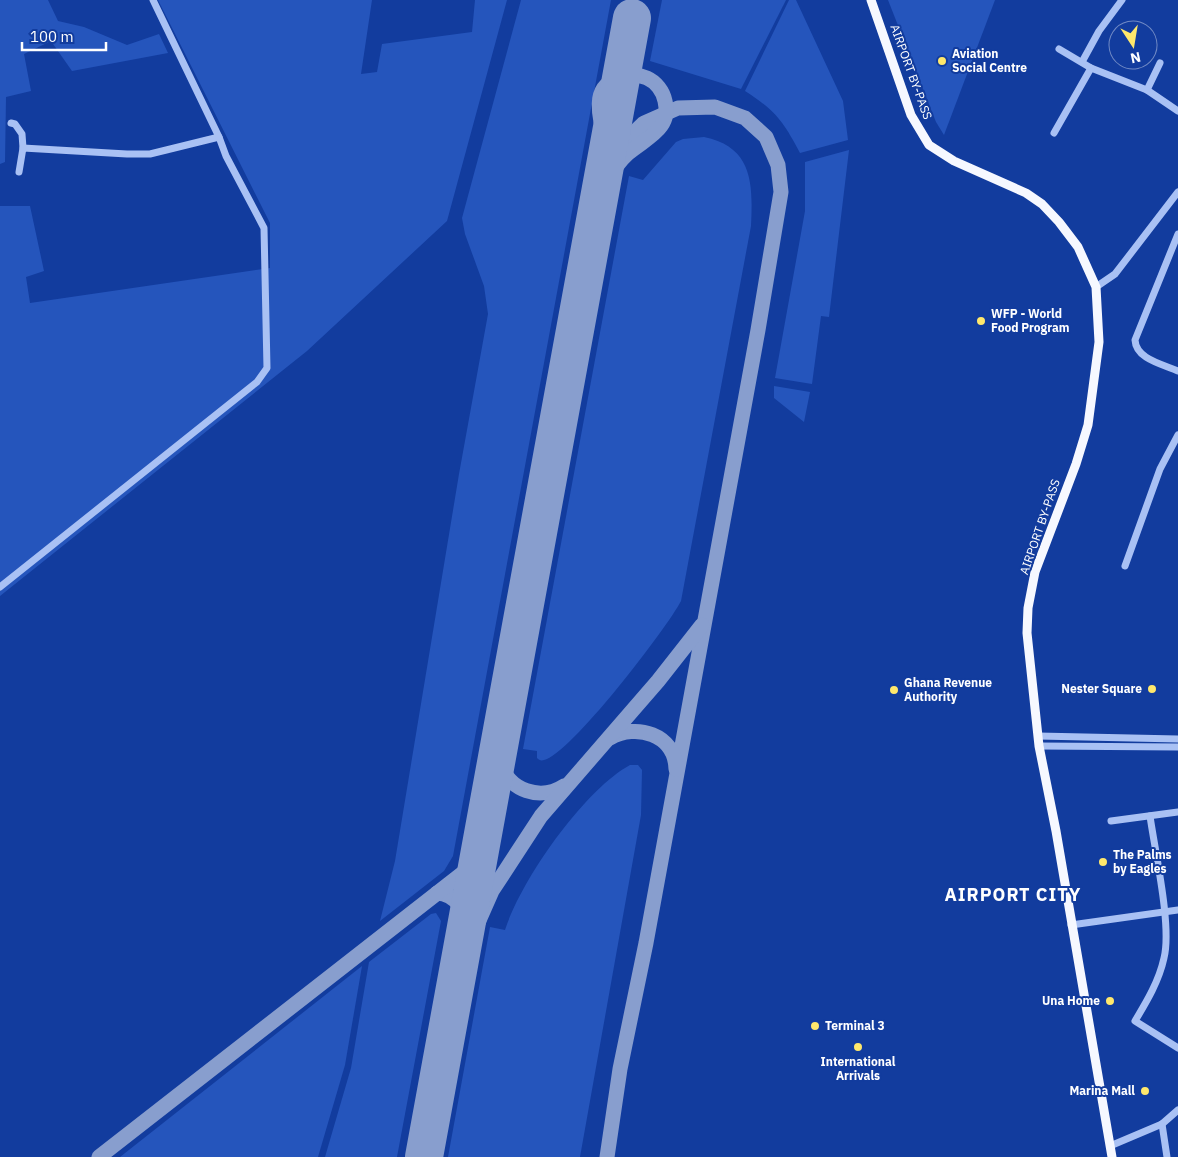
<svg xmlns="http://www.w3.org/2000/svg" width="1178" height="1157" font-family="'IBM Plex Sans',sans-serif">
  <rect width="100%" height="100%" fill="#123c9e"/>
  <g fill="#2555bc">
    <path d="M0,0h48l10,21 26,6 43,18 32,-11 9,19 -96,18 -21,-30 -27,13 7,37 -25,6 -1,65 -5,2z"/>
    <path d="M158,0h214l-11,74 16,-2 5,-28 90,-12 3,-32h32l-60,221 -140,130 -307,245v-390h30l14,65 -18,6 4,26 240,-35v-45z"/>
    <path d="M521,0h90l-158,856 -9,15 -64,50 15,-60 64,-387 29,-160 -4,-28 -19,-52 -3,-16z"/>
    <path d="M662,0h124l-45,89 -91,-28z"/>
    <path d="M789,0h7l47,101 5,39 -48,13c-17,-32 -24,-42 -55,-62z"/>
    <path d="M888,0h107l-51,135 -8,-13z"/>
    <path d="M704,137c49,10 49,47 47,89l-70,375c-14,27 -111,154 -137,159 -3,1 -5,0 -7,-2v-7l-14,-2 106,-573 14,4 33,-38 7,-3z"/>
    <path d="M849,150l-20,167 -8,-1 -9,68 -37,-6 30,-167v-49z"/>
    <path d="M774,386l36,6 -6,30 -30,-24z"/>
    <path d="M630,765h8l4,5 -1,45 -61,342h-132l42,-230 15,3c16,-50 79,-140 125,-165z"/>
    <path d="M436,913l5,8 -44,236h-72l26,-89 18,-106 62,-48z"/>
    <path d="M362,966l-17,99 -27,92h-198z"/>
  </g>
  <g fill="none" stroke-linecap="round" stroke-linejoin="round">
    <g stroke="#889ece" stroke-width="15">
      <path d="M601,182l17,-34 26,-25 34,-15 37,-1 30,11 21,19 12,28 3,27 -23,138 -112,613 -26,126 -13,88"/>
      <path d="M596,219c3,-16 6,-32 16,-46 6,-10 14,-19 23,-25 17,-13 36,-22 30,-47 -2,-10 -9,-19 -18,-23 -9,-4 -17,-3 -26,0 -28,6 -23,32 -18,53 3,9 2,20 2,30"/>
      <path d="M503,724c-2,13 -5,27 -2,39 7,28 40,38 63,23"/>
      <path d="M610,738c26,-15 65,-4 66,31"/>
      <path d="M437,893c20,1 29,19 28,37"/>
      <path d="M458,968l34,-77 49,-75 117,-135 44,-56"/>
      <path d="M99,1157l364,-284 11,-13 6,-13"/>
    </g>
    <path stroke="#889ece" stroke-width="38" d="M424,1157l208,-1139"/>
    <g stroke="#a9c1f4" stroke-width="7">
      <path d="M1059,49l32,19 56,22 31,21"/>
      <path d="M1082,62l17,-31 23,-31"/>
      <path d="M1147,90l13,-27"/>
      <path d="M11,123l4,1 7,10 1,14"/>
      <path d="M1054,133l37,-65"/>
      <path d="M19,172l4,-24 104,6h23l69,-17"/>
      <path d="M1178,234l-43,106c1,19 27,24 43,31"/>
      <path d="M1096,287l19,-13 63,-82"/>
      <path d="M1125,566l35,-97 18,-34"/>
      <path d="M0,587l257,-205 10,-14 -3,-140 -38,-72 -7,-19 -66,-137"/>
      <path d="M1038,736l140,3"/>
      <path d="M1039,746l139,1"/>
      <path d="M1150,816c5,36 22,110 14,142 -5,23 -17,43 -29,63l43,27"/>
      <path d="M1111,821l67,-9"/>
      <path d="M1071,925l107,-15"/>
      <path d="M1162,1124l5,33"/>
      <path d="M1110,1146l52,-22 16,-14"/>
    </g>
    <path stroke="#f6f8ff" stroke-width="9" d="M871,0l40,115 18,30 25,16 72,32 16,11 17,18 19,25 18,40 3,55 -11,83 -12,39 -41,108 -7,36 -1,25 12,113 17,85 56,326"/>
  </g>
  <g fill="#ffe86c" stroke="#123c9e" stroke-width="2">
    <circle cx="942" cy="61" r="5"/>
    <circle cx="981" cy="321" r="5"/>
    <circle cx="1152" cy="689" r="5"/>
    <circle cx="894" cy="690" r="5"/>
    <circle cx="1103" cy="862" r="5"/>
    <circle cx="1110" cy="1001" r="5"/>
    <circle cx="815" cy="1026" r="5"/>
    <circle cx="858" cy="1047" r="5"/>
    <circle cx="1145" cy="1091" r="5"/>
  </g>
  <g text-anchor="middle" stroke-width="4" stroke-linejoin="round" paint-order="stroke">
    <g font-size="12" font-weight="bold" fill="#fff" stroke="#123c9e" text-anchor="start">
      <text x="952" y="58">Aviation<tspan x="952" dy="14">Social Centre</tspan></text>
      <text x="991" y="318">WFP - World<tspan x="991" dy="14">Food Program</tspan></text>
      <text x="904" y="687">Ghana Revenue<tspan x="904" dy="14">Authority</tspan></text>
      <text x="1142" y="693" text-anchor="end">Nester Square</text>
      <text x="1113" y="859">The Palms<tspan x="1113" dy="14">by Eagles</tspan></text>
      <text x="1100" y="1005" text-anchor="end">Una Home</text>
      <text x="825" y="1030">Terminal 3</text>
      <text x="858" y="1066" text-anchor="middle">International<tspan x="858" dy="14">Arrivals</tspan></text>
      <text x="1135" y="1095" text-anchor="end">Marina Mall</text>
    </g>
    <g font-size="12" fill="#fff" stroke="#123c9e">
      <text transform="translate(911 72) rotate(70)" y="4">AIRPORT BY-PASS</text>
      <text transform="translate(1040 527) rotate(-71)" y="4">AIRPORT BY-PASS</text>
    </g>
    <g font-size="18" font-weight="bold" letter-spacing="1" fill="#fff" stroke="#123c9e">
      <text x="1013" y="901">AIRPORT CITY</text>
    </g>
  </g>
  <g transform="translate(1133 45) rotate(168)"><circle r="24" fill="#123c9e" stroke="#718ac5"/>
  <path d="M0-4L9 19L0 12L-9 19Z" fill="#ffe86c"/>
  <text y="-8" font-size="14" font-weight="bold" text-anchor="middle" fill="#ffffff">N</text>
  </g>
  <path d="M22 42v8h84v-8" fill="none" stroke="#ffffff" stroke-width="2.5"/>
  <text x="30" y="42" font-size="15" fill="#ffffff" stroke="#123c9e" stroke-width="4" paint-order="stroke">100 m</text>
</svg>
